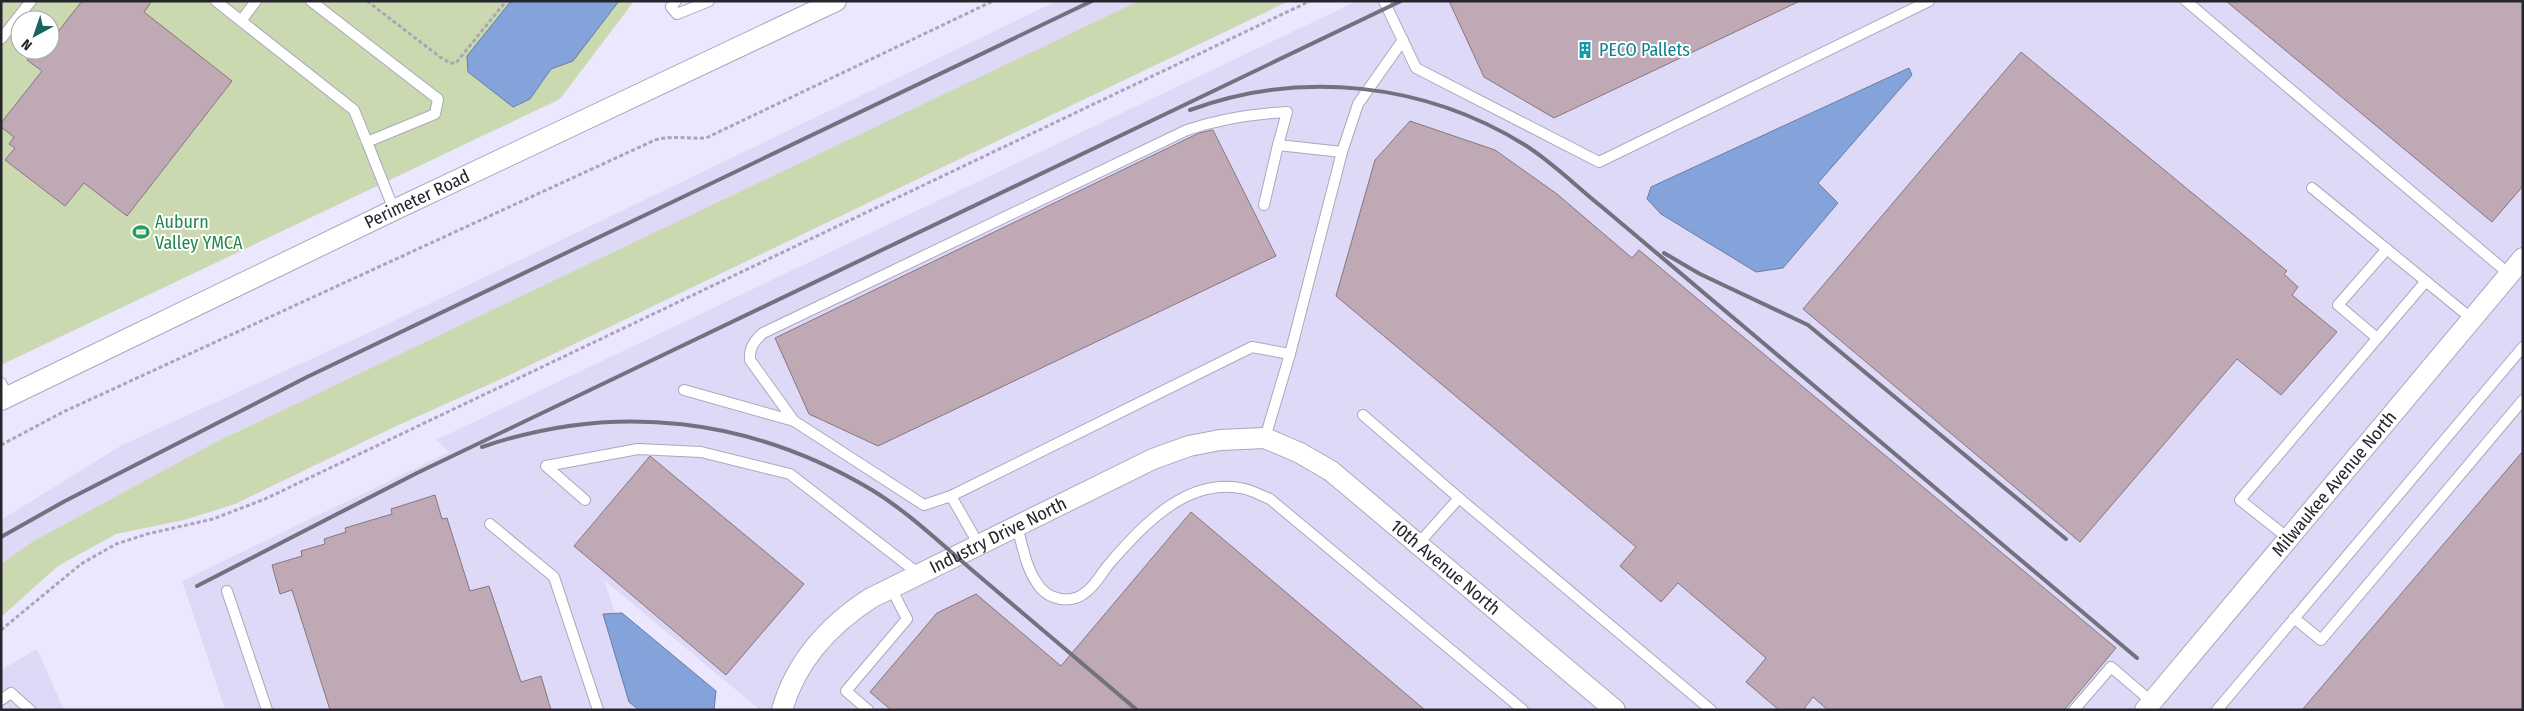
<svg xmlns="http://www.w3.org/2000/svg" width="2524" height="711" font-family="'Fira Sans Condensed',sans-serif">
  <rect width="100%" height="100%" fill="#ebe7fe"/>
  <g fill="#ded9f6">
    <path d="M1057,1h85l-928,442 -182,99 -31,22v-44l121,-75 255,-116z"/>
    <path d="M1357,1h1166v709h-1763l-156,-130 44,130h-423l-43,-129 267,-129 -13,-12z"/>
    <path d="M37,649l27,61h-63v-40z"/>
  </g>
  <g fill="#cad9af" fill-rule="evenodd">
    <path d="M1,1h633l-74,98 -559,266zM20,20h30v30h-30z"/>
    <path d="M1139,1h150l-790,379 -107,48 -157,76 -51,16 -68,14 -58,32 -57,51v-53l31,-22 182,-99z"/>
  </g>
  <g fill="#84a3db" stroke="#687da6">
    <path d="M511,1h108l-46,60 -22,8 -21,30 -17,8 -45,-35 -1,-16z"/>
    <path d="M1909,68l3,7 -94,108 20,20 -55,65 -27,4 -95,-58 -14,-15 4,-12z"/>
    <path d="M622,613l94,78 -2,19h-75l-10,-8 -26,-88z"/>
  </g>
  <g fill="#bea9b5" stroke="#897581">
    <path d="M82,1h70l-8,11 88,69 -105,135 -43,-33 -19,23 -60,-46 10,-12 -6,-4 5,-7 -13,-10v-4l41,-52 -15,-11 7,-10h16v-8z"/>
    <path d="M1449,1h351l-246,117 -70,-41z"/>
    <path d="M2226,1h297v185l-31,36z"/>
    <path d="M2021,52l266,219 -3,3 14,13 -6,8 45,37 -56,63 -44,-36 -157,183 -277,-233z"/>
    <path d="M1410,121l85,29 62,44 75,64 7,-8 477,398 -52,62h-236l-15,-13 -10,13h-24l-33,-28 20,-24 -88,-75 -17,19 -41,-36 16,-19 -300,-251 39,-136z"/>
    <path d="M1213,130l63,126 -398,190 -69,-32 -34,-76 424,-205z"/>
    <path d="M2523,451v259h-221z"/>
    <path d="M650,456l154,128 -78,91 -152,-129z"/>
    <path d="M435,495l7,24 5,-1 23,73 19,-5 32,96 20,-6 10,34h-221l-38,-120 -12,4 -8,-29 30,-9 -1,-5 24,-7 -1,-5 22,-7 -1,-4 47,-14 -1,-5z"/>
    <path d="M1191,512l234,198h-534l-21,-18 67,-79 39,-19 85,72z"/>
  </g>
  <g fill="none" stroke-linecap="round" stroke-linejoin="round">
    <g stroke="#aba8bd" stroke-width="12">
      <g id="service">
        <path d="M216,1l138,109 13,32"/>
        <path d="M311,1l127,98 -3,15 -68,28 27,68"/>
        <path d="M676,1l-5,6 6,7 32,-13"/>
        <path d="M1384,1l32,67 183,94 330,-161"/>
        <path d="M2186,1l323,273"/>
        <path d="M241,21l15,-20"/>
        <path d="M1,39l30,-38"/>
        <path d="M2312,188l160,131"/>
        <path d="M1264,205l14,-60 64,7"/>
        <path d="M2377,338l-39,-33 49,-56"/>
        <path d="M1,383l7,14"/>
        <path d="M684,390l110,31 130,84 27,-9"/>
        <path d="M1363,415l96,83 -41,46"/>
        <path d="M794,421l-44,-61c-1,-12 4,-19 13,-27l424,-203c33,-11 65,-16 100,-18l-9,33"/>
        <path d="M1265,438l25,-84 52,-202 16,-48 45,-64"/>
        <path d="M1459,498l252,212"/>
        <path d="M585,500l-39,-34 92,-17 63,3 89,22 129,100"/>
        <path d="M490,524l64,53 44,133"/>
        <path d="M1017,526c5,18 9,42 20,57 10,17 34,22 49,9 10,-7 16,-20 24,-29 34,-39 78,-87 135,-74 8,2 17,7 25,10l253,211"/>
        <path d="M2288,538l-48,-38 186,-219"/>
        <path d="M979,545l-28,-49 301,-149 38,7"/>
        <path d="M227,591l40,119"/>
        <path d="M2294,618l27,22 202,-240"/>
        <path d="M1,700l10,-7 19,17"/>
        <path d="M868,710l-22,-19 61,-72 -16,-31"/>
        <path d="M2074,710l37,-43 41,35"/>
        <path d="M2217,710l306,-363"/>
      </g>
    </g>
    <g stroke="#aba8bd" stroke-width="22">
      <g id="minor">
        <path id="s1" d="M1,400l393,-190 442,-209"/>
        <path id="s2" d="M782,710c14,-49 47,-85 89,-112l282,-139 36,-13 31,-6 45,-2 35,15 31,18 284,239"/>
        <path id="s3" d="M2145,710l378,-452"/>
      </g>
    </g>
    <g stroke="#aaa6b8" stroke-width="3" stroke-dasharray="4 2.5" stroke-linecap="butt">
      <path d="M367,1l73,56 10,6h6l50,-62"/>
      <path d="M1,445l62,-33 592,-272c18,-5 33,-1 51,-2l287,-137"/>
      <path d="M1,630l80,-66 35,-20 31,-10 66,-15 52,-20 1045,-498"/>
    </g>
    <use href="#service" stroke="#fff" stroke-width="10"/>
    <use href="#minor" stroke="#fff" stroke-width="20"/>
    <g stroke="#74717f" stroke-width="4">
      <path d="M1190,110c111,-41 235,-27 335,35 27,17 52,42 77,62l535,451"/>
      <path d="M1664,253l36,21 108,51 258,214"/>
      <path d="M482,447c134,-46 269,-29 390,43 36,22 68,53 100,80 55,47 110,93 165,140"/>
      <path d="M1,537l64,-36 242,-124 785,-376"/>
      <path d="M197,586l220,-113 984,-472"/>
    </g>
  </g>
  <defs>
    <g id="building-bare" transform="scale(1.35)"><path d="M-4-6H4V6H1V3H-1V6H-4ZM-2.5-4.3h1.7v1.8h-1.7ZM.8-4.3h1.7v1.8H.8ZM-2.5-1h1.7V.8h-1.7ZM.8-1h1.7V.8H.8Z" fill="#0f9aa8" stroke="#fff" stroke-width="2.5" paint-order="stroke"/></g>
    <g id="stadium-bare" transform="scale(1.35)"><path d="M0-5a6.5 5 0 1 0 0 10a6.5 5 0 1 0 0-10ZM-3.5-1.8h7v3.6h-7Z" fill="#2e9e5b" stroke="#fff" stroke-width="2.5" paint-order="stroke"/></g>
  </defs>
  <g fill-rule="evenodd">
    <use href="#building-bare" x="1585" y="50"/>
    <use href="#stadium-bare" x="141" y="232"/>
  </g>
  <g text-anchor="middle" stroke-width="4" stroke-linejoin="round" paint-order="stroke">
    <g font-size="18" fill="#0d838f" stroke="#fff" text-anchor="start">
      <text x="1599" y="56">PECO Pallets</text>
    </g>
    <g font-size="18" fill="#26242c" stroke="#fff">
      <text dy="6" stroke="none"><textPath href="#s1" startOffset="462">Perimeter Road</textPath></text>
      <text dy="6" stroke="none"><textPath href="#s3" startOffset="295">Milwaukee Avenue North</textPath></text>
      <text dy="6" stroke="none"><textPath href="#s2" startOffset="288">Industry Drive North</textPath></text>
      <text dy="6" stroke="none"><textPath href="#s2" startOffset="799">10th Avenue North</textPath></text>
    </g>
    <g font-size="18" fill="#27864d" stroke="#fff" text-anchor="start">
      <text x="155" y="228">Auburn<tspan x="155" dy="21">Valley YMCA</tspan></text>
    </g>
  </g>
  <rect width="2524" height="711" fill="none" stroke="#26242c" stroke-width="5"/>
  <g transform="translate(35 35) rotate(220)"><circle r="24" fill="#ffffff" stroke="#a8a7ab"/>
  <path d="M0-4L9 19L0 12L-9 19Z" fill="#18655e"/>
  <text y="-8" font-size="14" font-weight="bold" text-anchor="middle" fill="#26242c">N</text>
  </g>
</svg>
